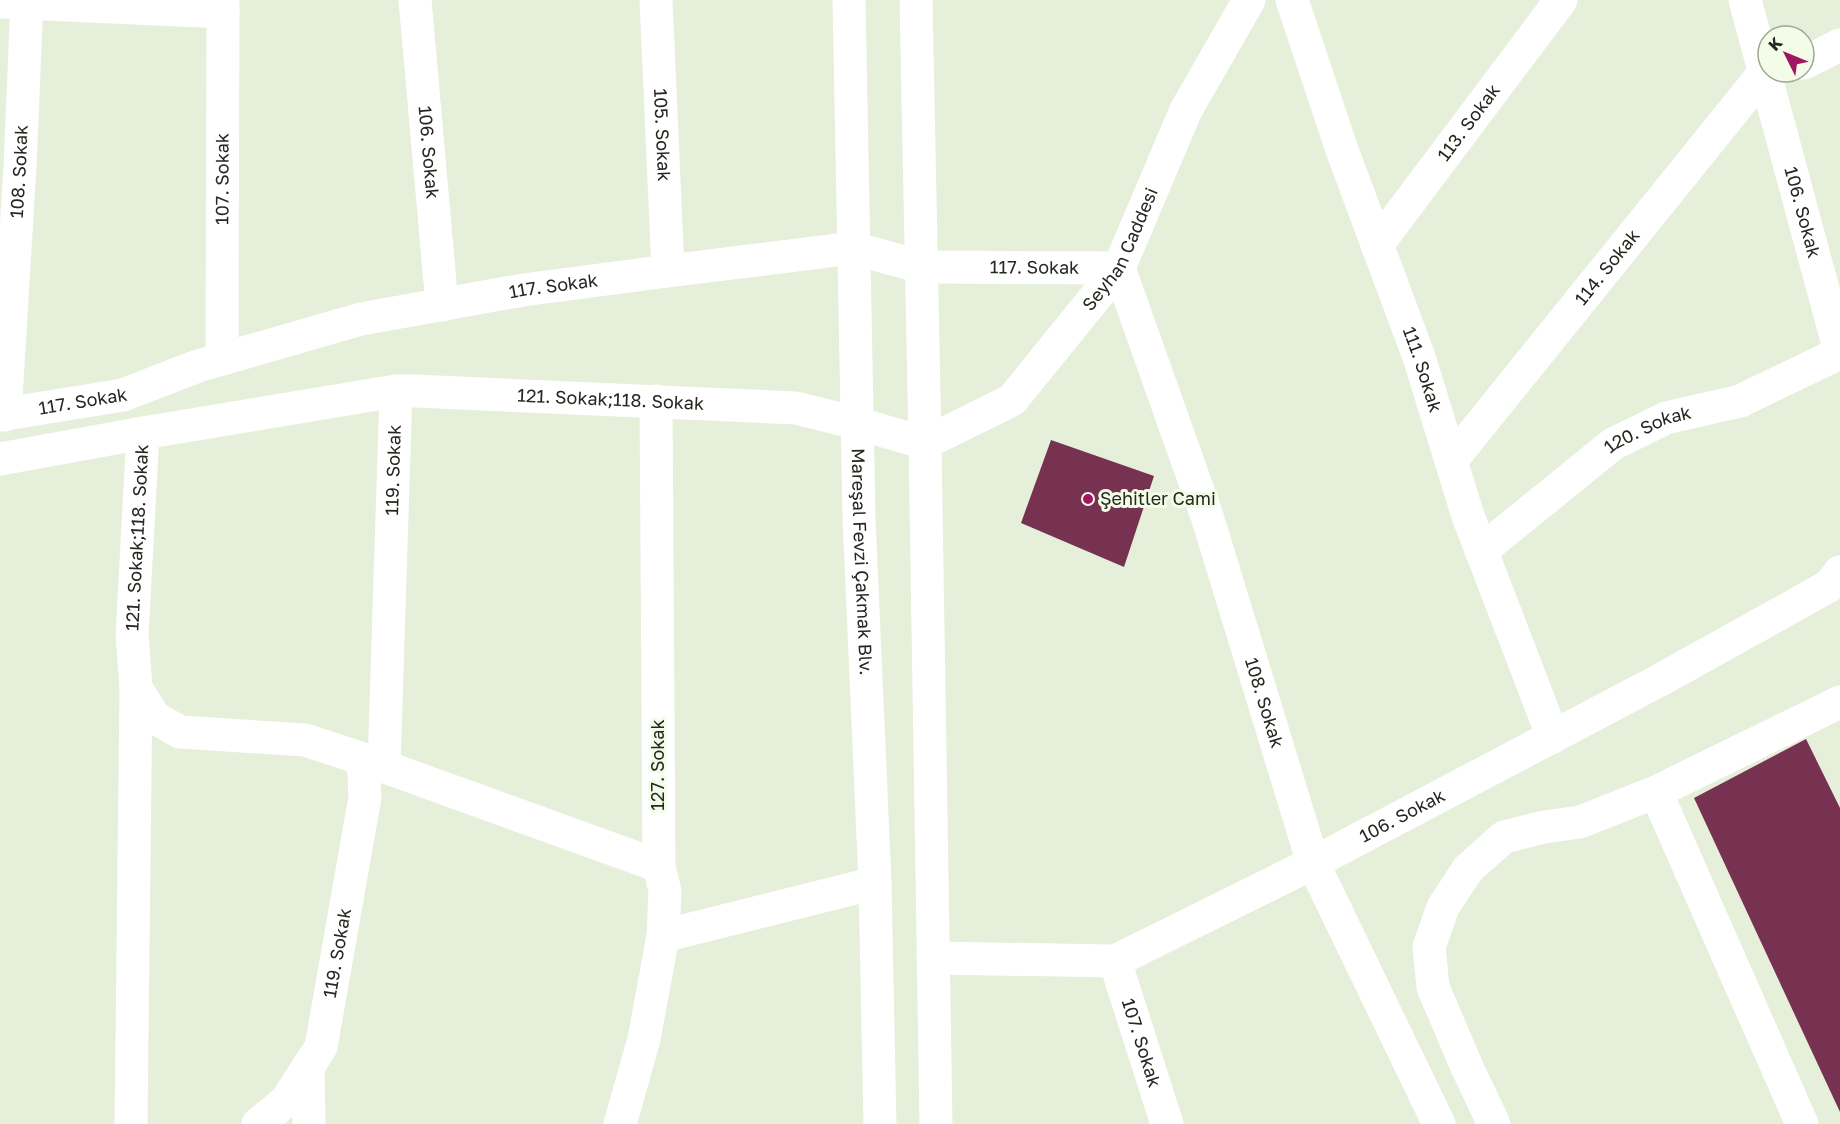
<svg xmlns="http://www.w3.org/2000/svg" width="1840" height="1124" font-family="'Golos Text',sans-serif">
  <rect width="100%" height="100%" fill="#e5efda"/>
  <g fill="#783251">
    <path d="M1051,440l103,36 -30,91 -103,-44z"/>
    <path d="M1806,739l34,69v304l-146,-314z"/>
  </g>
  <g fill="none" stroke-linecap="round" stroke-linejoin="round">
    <g stroke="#fff" stroke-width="33">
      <path id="s1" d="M415,0l27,305"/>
      <path id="s2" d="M656,0l12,271"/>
      <path id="s3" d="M1292,0l50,150 77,207 49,159 85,221"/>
      <path id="s4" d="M1745,0l95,352"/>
      <path d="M0,2l223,10"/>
      <path d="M1804,63l36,-18"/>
      <path id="s5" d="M1377,245l184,-245"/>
      <path id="s6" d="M222,359l1,-359"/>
      <path id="s7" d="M0,415l123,-20 75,-29 163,-47 162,-29 145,-19 185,-23 69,19 197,1 88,248 106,347 126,261"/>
      <path id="s8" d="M5,415l15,-249 7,-166"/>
      <path d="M0,459l143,-26"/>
      <path id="s9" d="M1451,461l313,-388"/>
      <path id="s10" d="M1481,551l132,-107 53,-26 74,-17 100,-48"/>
      <path id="s11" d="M384,766l12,-375"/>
      <path id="s12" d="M659,866l-296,-107 -58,-19 -125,-8 -25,-14 -19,-30 -4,-53 11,-202 253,-42h19l381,17 60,15 69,20"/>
      <path d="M663,936l212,-53"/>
      <path id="s13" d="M933,958l182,3 198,-98 349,-184 167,-93 11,-14"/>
      <path id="s14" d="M1115,961l52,163"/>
      <path d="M308,1067l1,57"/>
      <path d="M131,1124l5,-436"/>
      <path id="s15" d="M258,1124l28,-23 35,-54 44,-250 -2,-38"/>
      <path d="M620,1124l24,-85 19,-103 2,-45 -6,-25 -3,-465"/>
      <path d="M1494,1124l-28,-59 -33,-78 -4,-40 14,-40 25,-38 36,-32 40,-10 36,-5 76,-30"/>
      <path d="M1802,1124l-146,-332 184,-90"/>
    </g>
    <g stroke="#fff" stroke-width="33">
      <path id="s16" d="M849,0l10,518 16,365 5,241"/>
      <path d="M916,0l9,443 11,681"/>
      <path id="s17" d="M925,443l87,-43 107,-132 67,-158 63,-110"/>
    </g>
  </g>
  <circle fill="#a11661" stroke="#f2fce7" stroke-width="2" cx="1088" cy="499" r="6"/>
  <g text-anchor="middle" stroke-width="6" stroke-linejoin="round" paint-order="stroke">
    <g font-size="18" fill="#242820" stroke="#f2fce7">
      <text dy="6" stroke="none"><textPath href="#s5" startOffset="153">113. Sokak</textPath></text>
      <text dy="6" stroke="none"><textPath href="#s2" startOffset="135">105. Sokak</textPath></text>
      <text dy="6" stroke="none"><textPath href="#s1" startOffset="153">106. Sokak</textPath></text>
      <text dy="6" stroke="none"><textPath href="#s8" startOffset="244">108. Sokak</textPath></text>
      <text dy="6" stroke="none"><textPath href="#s6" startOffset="180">107. Sokak</textPath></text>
      <text dy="6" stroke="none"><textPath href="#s4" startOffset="220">106. Sokak</textPath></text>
      <text dy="6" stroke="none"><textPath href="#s17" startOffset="284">Seyhan Caddesi</textPath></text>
      <text dy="6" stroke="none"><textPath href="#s9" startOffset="249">114. Sokak</textPath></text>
      <text dy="6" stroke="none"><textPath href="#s7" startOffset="1056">117. Sokak</textPath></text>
      <text dy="6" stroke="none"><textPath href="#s7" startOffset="570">117. Sokak</textPath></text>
      <text dy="6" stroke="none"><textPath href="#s3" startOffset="392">111. Sokak</textPath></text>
      <text dy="6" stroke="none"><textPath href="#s12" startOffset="1292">121. Sokak;118. Sokak</textPath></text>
      <text dy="6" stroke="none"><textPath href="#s7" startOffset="84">117. Sokak</textPath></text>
      <text dy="6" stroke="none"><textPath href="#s10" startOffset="208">120. Sokak</textPath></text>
      <text dy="6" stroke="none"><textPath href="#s11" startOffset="296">119. Sokak</textPath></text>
      <text dy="6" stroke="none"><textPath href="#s12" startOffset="716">121. Sokak;118. Sokak</textPath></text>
      <text dy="6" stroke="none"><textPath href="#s16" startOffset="562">Mareşal Fevzi Çakmak Blv.</textPath></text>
      <text dy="6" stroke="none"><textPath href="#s7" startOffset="1599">108. Sokak</textPath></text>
      <text transform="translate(658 765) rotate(-90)" y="6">127. Sokak</text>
      <text dy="6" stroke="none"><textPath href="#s13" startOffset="504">106. Sokak</textPath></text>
      <text dy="6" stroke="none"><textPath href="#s15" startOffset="196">119. Sokak</textPath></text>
      <text dy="6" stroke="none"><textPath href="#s14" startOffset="86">107. Sokak</textPath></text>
    </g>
    <g font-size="18" fill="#242820" stroke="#f2fce7" text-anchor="start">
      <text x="1100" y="505">Şehitler Cami</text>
    </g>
  </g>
  <g transform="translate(1786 54) rotate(313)"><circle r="28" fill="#f2fce7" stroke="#a0a797" stroke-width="1.5"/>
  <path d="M0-4.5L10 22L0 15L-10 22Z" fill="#a11661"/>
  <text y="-9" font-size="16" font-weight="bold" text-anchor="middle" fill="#242820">K</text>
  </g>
</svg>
